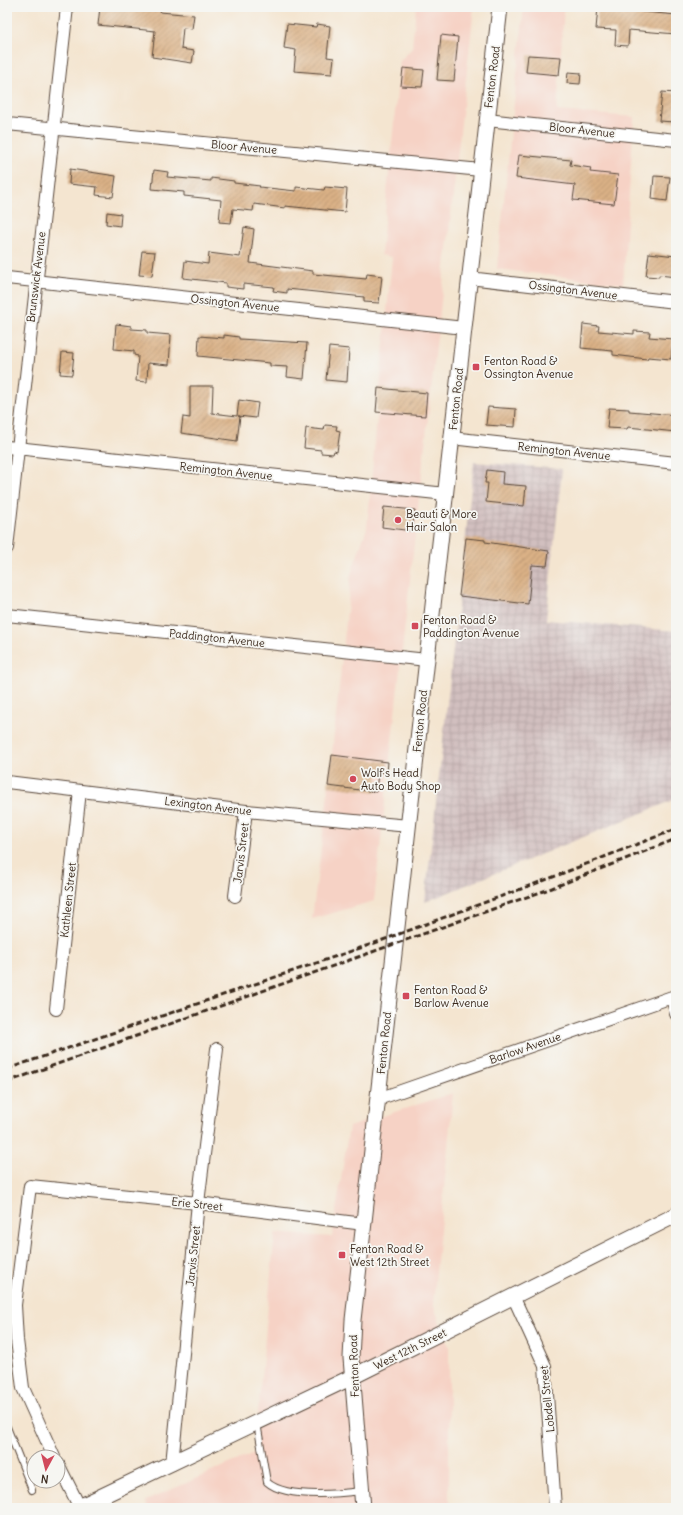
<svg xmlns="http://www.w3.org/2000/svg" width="683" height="1515" font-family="Delius,sans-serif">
  <defs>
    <pattern id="industrial-grid" width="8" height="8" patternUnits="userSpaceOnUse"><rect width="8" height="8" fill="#d1bfbf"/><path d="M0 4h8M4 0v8" fill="none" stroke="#b4a4a4"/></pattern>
    <pattern id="building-hatch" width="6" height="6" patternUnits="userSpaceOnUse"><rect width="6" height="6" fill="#dab186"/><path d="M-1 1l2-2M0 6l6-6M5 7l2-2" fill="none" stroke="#b2906d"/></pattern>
  </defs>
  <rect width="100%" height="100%" fill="#f6f6f2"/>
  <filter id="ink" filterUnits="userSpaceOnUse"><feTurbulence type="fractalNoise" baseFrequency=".025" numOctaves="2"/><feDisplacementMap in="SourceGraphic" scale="8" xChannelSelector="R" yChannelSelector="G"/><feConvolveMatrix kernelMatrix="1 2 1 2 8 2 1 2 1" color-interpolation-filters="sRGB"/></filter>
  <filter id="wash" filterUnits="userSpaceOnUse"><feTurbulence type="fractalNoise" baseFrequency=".012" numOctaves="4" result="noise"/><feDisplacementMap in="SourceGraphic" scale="16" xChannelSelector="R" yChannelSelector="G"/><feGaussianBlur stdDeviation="0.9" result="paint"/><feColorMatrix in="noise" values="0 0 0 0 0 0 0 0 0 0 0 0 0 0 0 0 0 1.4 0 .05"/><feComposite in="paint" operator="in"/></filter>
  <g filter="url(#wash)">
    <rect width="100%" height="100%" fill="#f4e5d0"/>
    <g fill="#f6d2c5">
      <path d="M416,7h58l-100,894 -62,18 15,-118 24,-227 16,-46 25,-271 -11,-2 19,-194 12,-13z"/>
      <path d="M524,7h40l-7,104 77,6 -11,167 -126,-15z"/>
      <path d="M453,1093l-20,211 16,43v161h-302l-1,-7 108,-48 21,-220 57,4 17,-110z"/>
    </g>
    <path fill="url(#industrial-grid)" d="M474,462l88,7 -16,151 130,11v168l-251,103z"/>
    <g id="blocks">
      <g fill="url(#building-hatch)">
        <path d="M100,7h23l22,2 1,-1 15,1 -1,3 34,3 -2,14 -9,-1 -2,21 13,2 -2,12 -40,-6 3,-26 -57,-6z"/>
        <path d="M598,7h16v2l62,6v19l-47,-4 -1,16 -13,-1 1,-15 -20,-1z"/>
        <path d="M287,24l29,3 1,-3 13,2 -3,31 7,1 -2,16 -38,-3 2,-21 -12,-2z"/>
        <path d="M441,35l17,2 -4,44 -17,-1z"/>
        <path d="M528,55l33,2 -2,18 -33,-3z"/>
        <path d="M403,68l21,2 -2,17 -21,-1z"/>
        <path d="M568,72l13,1 -1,11 -13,-1z"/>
        <path d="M662,92l14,1 -1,29 -16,-1z"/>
        <path d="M519,155l52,5 -1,5 21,3 -1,4 28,3 -4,29 -41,-4 2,-15 -59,-7z"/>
        <path d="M70,169l46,7 -3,21 -17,-2 1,-8 -28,-3z"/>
        <path d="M154,170l14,2 -1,5 44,4v-3l23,3v2l26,3 -1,1 37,4v-4l28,3 1,-3 22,2 -2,23 -60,-6v2l-31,-4 -1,7 -20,-2 -2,14 -12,-1 2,-22 -37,-4v-4l-32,-3z"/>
        <path d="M654,176l16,1 -3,24 -15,-2z"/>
        <path d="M107,212l14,2 -1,12 -14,-2z"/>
        <path d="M244,227l10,2 -4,34 63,8v3l53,5 1,-5 15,2 -3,27 -15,-1v-5l-77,-8v4l-14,-2 1,-4 -31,-3v5l-17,-2v-4l-43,-5 2,-17 23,3 1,-11 31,4z"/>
        <path d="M142,251l13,1 -3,24 -13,-1z"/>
        <path d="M649,253l27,3v21l-17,-2v2l-13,-1z"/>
        <path d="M116,324l15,2v3l16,1v3l24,2 -2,30 -21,-2 -1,19 -11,-1 2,-25 -4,-1v-4l-20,-2z"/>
        <path d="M583,324l16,2 -1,5 36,3v-3l16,1 -1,5 24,2 -2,20 -23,-2 -1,2 -34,-4v-4l-32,-3z"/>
        <path d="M224,335l15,2v2l68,4 -3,36 -17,-2 1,-10 -18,-1v-3l-72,-7 1,-20 25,2z"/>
        <path d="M329,347l20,2 -2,33 -21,-2z"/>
        <path d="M62,352l12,1 -2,22 -12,-1z"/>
        <path d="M190,386h23l-1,27 25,3 2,-16 19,3 -2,15 -18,-2h2l-3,25 -56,-8 2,-16 7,1z"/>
        <path d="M378,388l49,5 -2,23 -49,-4z"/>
        <path d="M488,407l28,2 -1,18 -29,-2z"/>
        <path d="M609,408l20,1v2l47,4v17l-48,-5 -1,2 -20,-1z"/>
        <path d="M325,425l12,1 -1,4 4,1 -3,21 -3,-1 -1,3 -12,-1v-3l-17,-2 2,-20 18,2z"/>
        <path d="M487,470l16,2 -1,12 24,2 -2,20 -38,-4 2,-19h-3z"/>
        <path d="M384,507l31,3 -3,21 -30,-4z"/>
        <path d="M466,538l19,2v2l64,9 -2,15 -15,-1 -4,39 -69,-8z"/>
        <path d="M332,755l56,7 -1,11 -9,-1 -2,20 -48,-6z"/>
      </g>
    </g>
  </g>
  <g filter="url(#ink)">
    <use href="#blocks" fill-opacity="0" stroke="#574639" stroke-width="1"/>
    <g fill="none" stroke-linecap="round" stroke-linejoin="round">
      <g stroke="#574639" stroke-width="8">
        <g id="service">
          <path d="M257,1423l10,59c19,17 70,12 95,9"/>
          <path d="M7,1427l25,63"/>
        </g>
      </g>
      <g stroke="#574639" stroke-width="14">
        <g id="minor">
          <path d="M487,120l189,20"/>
          <path d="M7,124l474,46"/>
          <path d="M7,278l457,50"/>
          <path d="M469,278l207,24"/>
          <path d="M451,438l225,25"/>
          <path d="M7,447l439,47"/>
          <path d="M7,548l60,-541"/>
          <path d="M7,615l420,45"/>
          <path d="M7,782l239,29 163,15"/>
          <path d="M235,896l11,-85"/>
          <path d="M56,1009l24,-218"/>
          <path d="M378,1099l294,-102 4,17"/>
          <path d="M513,1296l32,70 10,142"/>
          <path d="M54,1457l-31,-69 -6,-48 -2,-35 15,-119 168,17 166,21"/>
          <path d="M58,1464l21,42"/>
          <path d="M172,1464l26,-261 19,-154"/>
        </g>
      </g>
      <g stroke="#574639" stroke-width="17">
        <g id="tertiary">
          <path d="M77,1508l275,-131 324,-162"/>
          <path d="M363,1508l-12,-150 2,-38 147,-1313"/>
        </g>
      </g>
      <use href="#service" stroke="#fff" stroke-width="6"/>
      <use href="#minor" stroke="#fff" stroke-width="12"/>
      <use href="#tertiary" stroke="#fff" stroke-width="15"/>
      <g stroke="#3b2a1e" stroke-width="3" stroke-dasharray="6 3" stroke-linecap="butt">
        <path d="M7,1069l365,-125 176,-65 128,-50"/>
        <path d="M7,1082l545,-194 124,-49"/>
      </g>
    </g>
  </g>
  <g fill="#d1495b" stroke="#f6f6f2" stroke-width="1.5">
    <rect x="472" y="363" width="8" height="8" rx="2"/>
    <circle cx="398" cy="520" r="4"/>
    <rect x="411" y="622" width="8" height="8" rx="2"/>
    <circle cx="353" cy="779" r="4"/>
    <rect x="402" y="992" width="8" height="8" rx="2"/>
    <rect x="338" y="1251" width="8" height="8" rx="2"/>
  </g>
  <g text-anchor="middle" stroke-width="3.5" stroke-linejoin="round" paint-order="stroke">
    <g font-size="11" fill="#3b2a1e" stroke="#f6f6f2">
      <text transform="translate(492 77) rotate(-83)" y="4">Fenton Road</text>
      <text transform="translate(582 130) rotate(6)" y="4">Bloor Avenue</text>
      <text transform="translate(244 147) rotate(5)" y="4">Bloor Avenue</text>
      <text transform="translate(36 277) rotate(-83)" y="4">Brunswick Avenue</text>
      <text transform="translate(573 290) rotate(7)" y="4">Ossington Avenue</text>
      <text transform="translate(235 303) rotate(6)" y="4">Ossington Avenue</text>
      <text transform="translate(456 399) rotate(-84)" y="4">Fenton Road</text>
      <text transform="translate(564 451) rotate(6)" y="4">Remington Avenue</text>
      <text transform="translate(226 471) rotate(6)" y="4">Remington Avenue</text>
      <text transform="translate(217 638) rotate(6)" y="4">Paddington Avenue</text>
      <text transform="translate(420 721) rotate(-84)" y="4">Fenton Road</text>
      <text transform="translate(208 806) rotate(7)" y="4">Lexington Avenue</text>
      <text transform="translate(241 853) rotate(-83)" y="4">Jarvis Street</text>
      <text transform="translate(68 900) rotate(-84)" y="4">Kathleen Street</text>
      <text transform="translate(384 1043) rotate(-84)" y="4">Fenton Road</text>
      <text transform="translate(525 1048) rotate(-19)" y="4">Barlow Avenue</text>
      <text transform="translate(197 1204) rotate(6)" y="4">Erie Street</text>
      <text transform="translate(193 1256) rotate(-84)" y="4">Jarvis Street</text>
      <text transform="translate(410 1349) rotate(-26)" y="4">West 12th Street</text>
      <text transform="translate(354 1366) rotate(-92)" y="4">Fenton Road</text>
      <text transform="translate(547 1399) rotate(-96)" y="4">Lobdell Street</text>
    </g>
    <g font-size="11" fill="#3b2a1e" stroke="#f6f6f2" text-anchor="start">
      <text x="484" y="365">Fenton Road &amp;<tspan x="484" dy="13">Ossington Avenue</tspan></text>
      <text x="406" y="518">Beauti &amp; More<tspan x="406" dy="13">Hair Salon</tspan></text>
      <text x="423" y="624">Fenton Road &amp;<tspan x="423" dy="13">Paddington Avenue</tspan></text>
      <text x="361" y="777">Wolf's Head<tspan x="361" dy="13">Auto Body Shop</tspan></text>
      <text x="414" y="994">Fenton Road &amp;<tspan x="414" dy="13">Barlow Avenue</tspan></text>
      <text x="350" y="1253">Fenton Road &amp;<tspan x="350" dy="13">West 12th Street</tspan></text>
    </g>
  </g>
  <rect width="683" height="1515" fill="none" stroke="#f6f6f2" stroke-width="24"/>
  <g transform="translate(46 1469) rotate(187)"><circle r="19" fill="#f6f6f2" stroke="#aba49d"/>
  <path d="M0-3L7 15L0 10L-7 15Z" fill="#d1495b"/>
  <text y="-6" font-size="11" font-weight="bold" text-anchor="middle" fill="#3b2a1e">N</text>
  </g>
</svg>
